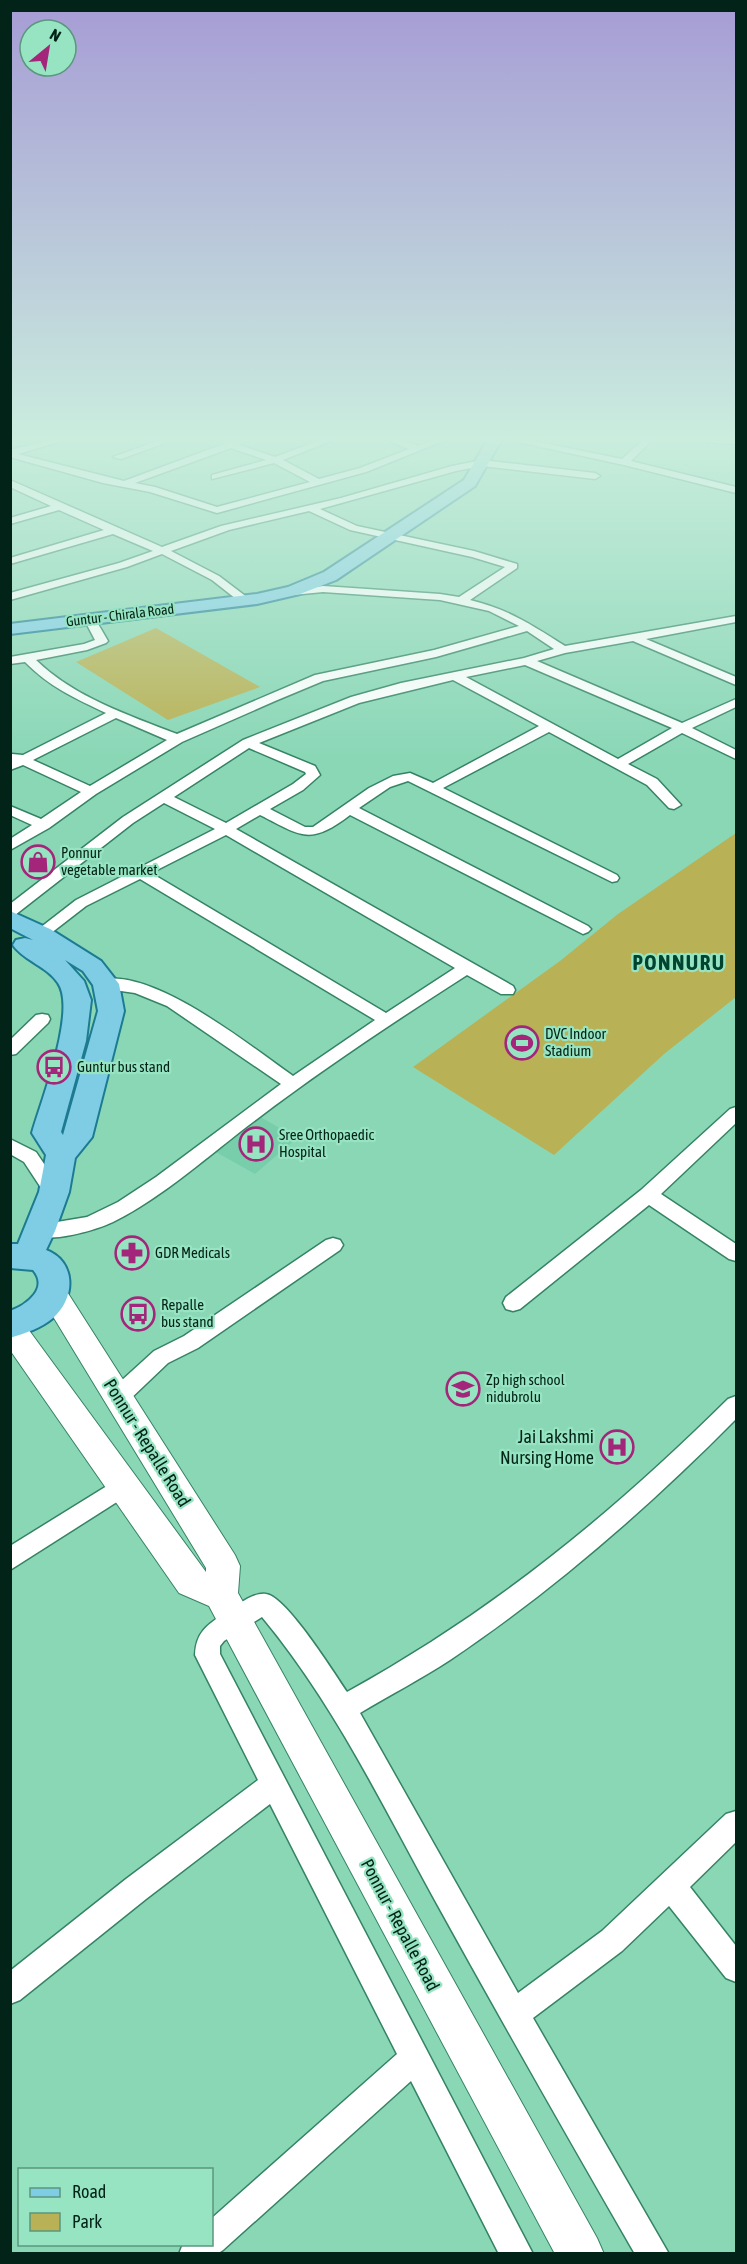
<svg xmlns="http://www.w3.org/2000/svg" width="747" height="2264" font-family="'Asap Condensed',sans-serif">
  <rect width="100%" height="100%" fill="#8ad7b6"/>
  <path fill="#78ceaa" d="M257,1115l40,23 -42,36 -41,-23z"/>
  <g fill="#b8b155">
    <path d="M156,628l104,59 -92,33 -92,-58z"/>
    <path d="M736,833v164l-72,57 -110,101 -141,-88 147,-106 58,-47z"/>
  </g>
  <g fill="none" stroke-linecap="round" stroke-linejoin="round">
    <g stroke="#358365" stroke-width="3">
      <g id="street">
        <path d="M54,439h15l-51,15 106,27 100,-37 1,-2 26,-3 -12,6 36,12 48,-18h13l-53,21 36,19 41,-11 49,-19 -25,-10h13l21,7 17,-7h13l-82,33 -149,41 -67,-21 -47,-9 -93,-26v-7zM231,448l35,12 -54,15v4l62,-16 36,19 -93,25 -62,-20 -20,-4z"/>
        <path d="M163,439h13l-55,20 -8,-2z"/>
        <path d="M504,439h19l99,20 22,-20h9l-22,22 105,26v6l-112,-28z"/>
        <path d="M701,439l32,1 3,1v3l-31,-2z"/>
        <path d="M482,460l113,13 5,3 -5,3 -113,-13 -26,5 -136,38 37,17 117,25 43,13v4l-47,32c38,9 62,25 95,46l171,-30v6l-90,17 90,38v8l-103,-44 -68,12 -28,8 145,62 54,-24v8l-44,21 44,22v9l-54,-26 -54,31 29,15 24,26 -7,4 -5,-1 -22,-23 -98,-53 -106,56 174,87 2,3 -2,3 -5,1 -204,-101 -18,6 -31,21 229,118 3,3 -3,3 -5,2 -233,-119c-41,31 -48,21 -90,0l-24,14 277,157 2,4 -2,4h-12l-34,-19c-72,46 -143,93 -210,144 -47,35 -92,77 -144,103 -19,9 -60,20 -80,14l-3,-5 3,-5 54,-9 31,-15 38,-25 125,-93 -114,-78 -32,-13 -35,-5 -2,-4 2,-4c53,-13 150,66 193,96l82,-56 -235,-141 -54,27 -40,31h-10l-3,-3 3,-3 40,-31 139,-71 -51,-26 -31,20 -118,92 -5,1v-12l113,-87 120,-77 108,-43 50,-14 123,-25 30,-9 -27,-18 -91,26 -113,24 -48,20 -93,41 -86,52 -47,34 -39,22v-11l22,-14 -22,-10v-9l31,13 40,-27 -58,-27 -13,5 2,-16 11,1 83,-42c-32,-15 -56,-26 -81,-51l-15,2v-7l74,-13 11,-4 -11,-21 2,-2h8l14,24 -2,2 -19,7 -51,10c38,37 92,55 141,74l138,-59 119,-25 85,-24 -30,-15 -49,-11 -117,-8 -41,4v-4l41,-6 117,8 19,3 46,-30 -33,-10 -122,-27 -41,-19 -80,19 -58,21 48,25 29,22v4h-8l-28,-22 -50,-26 -35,13 -117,33v-7l109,-30 34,-12 -40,-17 -103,30v-6l94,-28 -45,-20 -49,14v-6l41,-12 -41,-19v-7l152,67 59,-21 120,-28 111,-32zM525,665l147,63 -54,31 -152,-82zM453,680l86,46 -106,57 -23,-10 -17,3 -24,12 -56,39h-8l-35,-18 33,-19 17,-15 -5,-9 -56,-23 100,-40zM116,718l51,22 -77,46 -57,-26zM249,748l56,24 1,2 -13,10 -67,39 -52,-26zM226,835l229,133 -69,45 -235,-140z"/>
        <path d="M42,1014l6,1 2,4 -2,4 -32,31 -6,1v-15l26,-25z"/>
        <path d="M736,1107v16l-75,71 75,50v17l-7,-2 -80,-54 -129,104 -7,2 -7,-2 -3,-6 3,-6 135,-107 89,-81z"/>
        <path d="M10,1139l26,13 27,40 -2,5 -7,2 -7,-2 -23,-35 -14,-8z"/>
        <path d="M333,1238l7,2 3,5 -3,5 -142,98 -30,15 -42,40 -8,3 -8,-3 -3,-6 3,-6 44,-40 30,-15 142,-96z"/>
        <path d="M736,1396v23c-87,88 -182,171 -286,241 -29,19 -60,35 -90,53l158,280 84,-62 124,-117 10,-3v31l-46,45 46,59v36l-10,-4 -57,-72 -47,45 -89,67 136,236h-34c-69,-120 -137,-239 -203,-359 -52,-95 -100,-194 -170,-278l-38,24 -4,5v8l313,600h-34l-88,-173 -188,169 -6,4h-38l4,-10h29v-26l185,-164 -127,-250 -124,95 -126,101 -10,4v-33l116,-92 132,-99 -63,-125c1,-23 12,-30 30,-42 11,-6 27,-21 41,-19 20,2 68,79 81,98 145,-80 264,-177 381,-293z"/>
        <path d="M123,1476l8,3 3,7 -3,7 -121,77v-24z"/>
      </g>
    </g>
    <g stroke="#358365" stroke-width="2">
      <path id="secondary" d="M54,1284l10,3 171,268 5,11 -2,27 359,645 7,16h-49l-346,-648 -30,-13 -169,-243v-35l10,3 186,254v-4l-166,-273 4,-8z"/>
    </g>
    <g stroke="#1c7b91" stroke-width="4">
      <g id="primary">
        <path d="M488,439h14l-27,47 -139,94 -36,14 -43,10 -247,30v-10l247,-30 31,-7 36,-15 140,-92z"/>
        <path d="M10,911l40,18 51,32 18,23 5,27 -32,126 -17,21 -6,34 -14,39 -9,19c30,11 30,48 7,68 -12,10 -27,15 -43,20v-27c17,-6 39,-23 23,-41l-23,-2v-24h8l21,-52 7,-37 -14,-22c9,-32 45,-123 26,-150 -11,-17 -34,-22 -45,-38l3,-5 9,-2 8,2 -23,-12zM65,960l18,11 10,14 5,26 -35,124 -2,-3 25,-91 5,-41 -7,-19z"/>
      </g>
    </g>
    <use href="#street" fill="#fff" fill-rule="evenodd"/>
    <use href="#secondary" fill="#fff" fill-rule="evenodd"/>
    <use href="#primary" fill="#7fcce5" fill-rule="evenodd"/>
  </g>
  <linearGradient id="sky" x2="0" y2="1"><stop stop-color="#a69cd5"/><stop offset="0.58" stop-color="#caedde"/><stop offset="1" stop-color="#caedde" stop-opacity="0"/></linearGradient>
  <rect width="747" height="756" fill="url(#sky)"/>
  <defs>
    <g id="shop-ring" transform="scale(1.725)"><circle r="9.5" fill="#97e4c2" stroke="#a4267a" stroke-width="1.5"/><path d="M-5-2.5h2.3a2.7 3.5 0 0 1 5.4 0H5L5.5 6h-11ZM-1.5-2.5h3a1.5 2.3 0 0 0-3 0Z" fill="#a4267a"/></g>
    <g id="stadium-ring" transform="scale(1.725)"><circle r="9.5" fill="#97e4c2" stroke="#a4267a" stroke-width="1.5"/><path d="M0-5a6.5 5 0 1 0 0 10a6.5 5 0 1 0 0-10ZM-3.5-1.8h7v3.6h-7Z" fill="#a4267a"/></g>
    <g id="bus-ring" transform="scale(1.725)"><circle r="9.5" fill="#97e4c2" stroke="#a4267a" stroke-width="1.5"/><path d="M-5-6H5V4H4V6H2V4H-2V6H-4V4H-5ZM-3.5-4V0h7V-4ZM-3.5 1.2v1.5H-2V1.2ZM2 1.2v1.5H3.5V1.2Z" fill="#a4267a"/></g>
    <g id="hospital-ring" transform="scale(1.725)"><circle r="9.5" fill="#97e4c2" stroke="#a4267a" stroke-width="1.5"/><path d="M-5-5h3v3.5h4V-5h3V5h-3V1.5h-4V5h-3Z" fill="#a4267a"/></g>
    <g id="pharmacy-ring" transform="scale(1.725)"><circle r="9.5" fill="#97e4c2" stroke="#a4267a" stroke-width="1.5"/><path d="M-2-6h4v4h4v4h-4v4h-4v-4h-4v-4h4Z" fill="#a4267a"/></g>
    <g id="school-ring" transform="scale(1.725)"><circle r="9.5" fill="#97e4c2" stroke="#a4267a" stroke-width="1.5"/><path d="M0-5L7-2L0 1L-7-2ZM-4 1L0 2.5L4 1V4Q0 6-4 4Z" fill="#a4267a"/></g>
  </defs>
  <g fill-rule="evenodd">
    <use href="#shop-ring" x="38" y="862"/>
    <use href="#stadium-ring" x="522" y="1043"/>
    <use href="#bus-ring" x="54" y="1067"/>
    <use href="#hospital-ring" x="256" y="1144"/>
    <use href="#pharmacy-ring" x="132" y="1253"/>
    <use href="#bus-ring" x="138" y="1314"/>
    <use href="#school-ring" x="463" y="1389"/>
    <use href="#hospital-ring" x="617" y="1447"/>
  </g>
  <g text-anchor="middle" stroke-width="4.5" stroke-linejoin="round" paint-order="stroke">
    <g font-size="14" fill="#022317" stroke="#97e4c2">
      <text transform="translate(120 615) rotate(-7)" y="5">Guntur - Chirala Road</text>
    </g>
    <g font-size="15" fill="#022317" stroke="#97e4c2" text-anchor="start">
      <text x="61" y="858">Ponnur<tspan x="61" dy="17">vegetable market</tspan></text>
      <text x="545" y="1039">DVC Indoor<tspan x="545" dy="17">Stadium</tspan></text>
      <text x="77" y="1072">Guntur bus stand</text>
      <text x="279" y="1140">Sree Orthopaedic<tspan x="279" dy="17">Hospital</tspan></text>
      <text x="155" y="1258">GDR Medicals</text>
      <text x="161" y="1310">Repalle<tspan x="161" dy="17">bus stand</tspan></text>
      <text x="486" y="1385">Zp high school<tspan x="486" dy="17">nidubrolu</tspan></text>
    </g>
    <g font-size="18" fill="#022317" stroke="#97e4c2" text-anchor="end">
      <text x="594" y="1443">Jai Lakshmi<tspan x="594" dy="21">Nursing Home</tspan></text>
    </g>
    <g font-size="18" fill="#022317" stroke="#97e4c2">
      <text transform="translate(147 1443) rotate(58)" y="6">Ponnur - Repalle Road</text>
      <text transform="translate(400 1925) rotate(62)" y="6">Ponnur - Repalle Road</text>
    </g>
    <g font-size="21" font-weight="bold" letter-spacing="1.5" fill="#00442f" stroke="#97e4c2">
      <text x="679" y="970">PONNURU</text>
    </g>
  </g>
  <rect width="747" height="2264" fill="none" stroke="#022317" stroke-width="24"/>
  <rect x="18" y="2168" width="195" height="78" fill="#97e4c2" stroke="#5b977e" stroke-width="1.5"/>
  <rect x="30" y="2188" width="30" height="9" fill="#7fcce5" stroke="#5b977e" stroke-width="1.5"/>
  <text x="72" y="2198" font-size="18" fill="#022317">Road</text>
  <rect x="30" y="2213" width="30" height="18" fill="#b8b155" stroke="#5b977e" stroke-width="1.5"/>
  <text x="72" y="2228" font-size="18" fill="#022317">Park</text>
  <g transform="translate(48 48) rotate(30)"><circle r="28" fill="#97e4c2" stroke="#5b977e" stroke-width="1.5"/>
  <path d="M0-4.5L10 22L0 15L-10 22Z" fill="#a4267a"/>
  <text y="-9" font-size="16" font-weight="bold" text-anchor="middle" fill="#022317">N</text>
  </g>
</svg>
